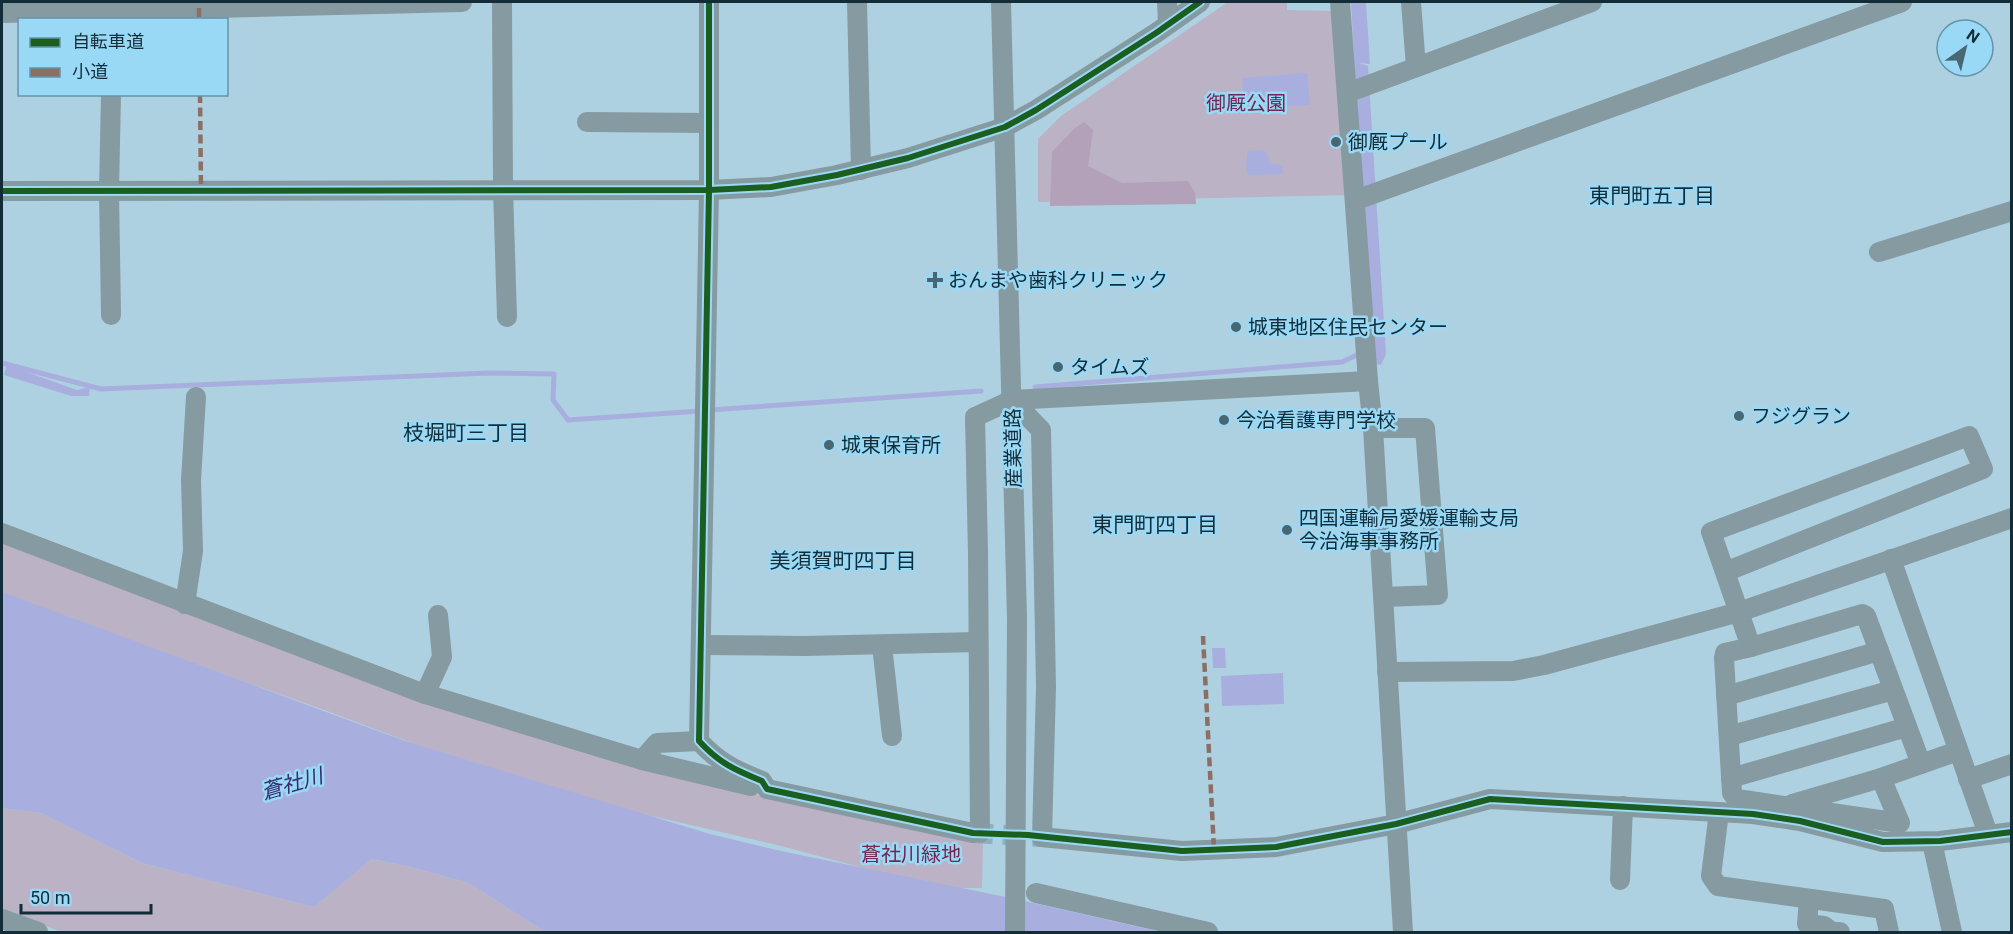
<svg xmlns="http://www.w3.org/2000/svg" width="2013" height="934" font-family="Roboto,'Noto Sans JP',sans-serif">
  <rect width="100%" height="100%" fill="#aed1e1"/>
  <g fill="#bbb2c6">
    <path d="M1228,2h59v8l46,1 16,184 -311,7v-63l23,-23z"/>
    <path d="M2,542l363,139 335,102 283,60 -1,45h-32l-45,-9 -128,-34 -164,-38 -188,-59 -98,-37 -290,-103 -35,-15z"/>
    <path d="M2,808l39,5 101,50 172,44 56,-48 41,8 58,16 76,49h-483l-60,-22z"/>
  </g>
  <path fill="#b2a1b8" d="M1084,122l9,8 -5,36 34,17 66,-2 7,12 1,11 -146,2 2,-54 22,-23z"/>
  <g fill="#a8afde">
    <path d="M1351,2h15l4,62 -11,-1 9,3 18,288 -5,11 -10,-2z"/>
    <path d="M1307,73l3,32 -65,4 -3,-31z"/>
    <path d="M1263,150l5,5 3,9 10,1 2,2 -1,7 -34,1 -2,-10 2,-14z"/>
    <path d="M7,365l70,25 13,-3 -1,9h-18l-67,-21z"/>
    <path d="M2,592l403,149 305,93 71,17 239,49 141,32h-616l-76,-49 -58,-16 -40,-8 -57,48 -172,-44 -101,-50 -39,-5z"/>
    <path d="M1212,648h13l1,20h-13z"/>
    <path d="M1283,673l1,31 -62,2 -1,-30z"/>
  </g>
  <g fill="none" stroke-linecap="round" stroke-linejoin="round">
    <g stroke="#a8afde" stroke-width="5">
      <path d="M2,363l99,26 388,-16 65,1 -1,26 15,20 133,-9"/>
      <path d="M1035,387l307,-25 19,-9"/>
      <path d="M710,410l271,-19"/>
    </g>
    <path stroke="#8fb0bf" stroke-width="20" stroke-dasharray="20 10" stroke-linecap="butt" d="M973,833l68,4"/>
    <g stroke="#869aa1" stroke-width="20">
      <path d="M502,2l1,187 4,128"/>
      <path d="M709,2v188l-10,551c20,22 36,29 63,40l5,8 206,44"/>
      <path d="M857,2l4,168"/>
      <path d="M1001,2l16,617 -2,313"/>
      <path d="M1167,2l1,22"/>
      <path d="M1340,2l28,379 5,47 30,504"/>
      <path d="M1411,2l5,65"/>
      <path d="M2,13l460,-11"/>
      <path d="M1347,93l245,-91"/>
      <path d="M587,122l122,1"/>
      <path d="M2,191l707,-1 62,-3 66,-12 71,-17 97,-31 31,-17 120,-77 44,-31"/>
      <path d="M1356,200l546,-198"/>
      <path d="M1879,252l133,-41"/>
      <path d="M111,315l-2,-124 2,-97"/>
      <path d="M1012,400l29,30 5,257 -4,150"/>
      <path d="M1373,428h52l13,167 -55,2"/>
      <path d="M2,533l420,160 220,67 109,26"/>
      <path d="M1891,559l97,275"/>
      <path d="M1725,572l258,-103 -14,-33 -258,96 40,115 -26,6 -1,5 8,135 5,6 163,24 -19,-45 77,-27"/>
      <path d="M185,604l8,-53 -2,-71 5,-83"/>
      <path d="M701,645l103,1 174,-4"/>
      <path d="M882,645l10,91"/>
      <path d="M1751,647l111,-33 4,2 55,148"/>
      <path d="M1387,672l126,-1 31,-6 195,-53 273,-94"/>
      <path d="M425,694l17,-37 -4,-42"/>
      <path d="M1726,696l153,-45"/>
      <path d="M1729,736l164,-46"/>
      <path d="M642,760l15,-17 42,-2"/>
      <path d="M1731,778l176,-51"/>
      <path d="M1968,779l44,-15"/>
      <path d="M1792,804l89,-26"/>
      <path d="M1719,812l-8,64 7,10 166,23 5,23"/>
      <path d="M980,833l-2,-280 -3,-136 37,-17 356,-19"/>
      <path d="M1041,837l141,14 94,-4 120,-23 94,-25 263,15 47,7 83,21 57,-1 72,-9"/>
      <path d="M1932,842l20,90"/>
      <path d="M1620,880l3,-74"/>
      <path d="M1036,893l172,39"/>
      <path d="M1809,899l-2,25 17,2 8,6h8"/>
      <path d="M2,919l36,13"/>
    </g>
    <g stroke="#8d6e63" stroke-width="4.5" stroke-dasharray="9 4.5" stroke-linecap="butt">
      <path d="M199,8v12"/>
      <path d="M200,94l1,96"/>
      <path d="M1203,636l11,214"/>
    </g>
    <g stroke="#99d9f6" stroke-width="10">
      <g id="cycleway">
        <path d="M709,2v188l-10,551c20,22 36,29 63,40l5,8 206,44 55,2 154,16 94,-4 120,-23 94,-25 263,15 47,7 83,21 57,-1 72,-9"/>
        <path d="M2,191l707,-1 62,-3 66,-12 71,-17 97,-31 31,-17 120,-77 44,-31"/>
      </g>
    </g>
    <use href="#cycleway" stroke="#1b5e20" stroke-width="6"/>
  </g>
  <g fill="#496673" stroke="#99d9f6" stroke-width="2">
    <circle cx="1336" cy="142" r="6"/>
    <path d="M932 271h6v6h6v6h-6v6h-6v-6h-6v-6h6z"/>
    <circle cx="1236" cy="327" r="6"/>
    <circle cx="1058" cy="367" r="6"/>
    <circle cx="1739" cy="416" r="6"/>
    <circle cx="1224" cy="420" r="6"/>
    <circle cx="829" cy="445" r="6"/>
    <circle cx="1287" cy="530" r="6"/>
  </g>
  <g text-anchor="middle" stroke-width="5" stroke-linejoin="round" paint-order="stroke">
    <g font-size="20" fill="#712752" stroke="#99d9f6">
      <text x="1246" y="110">御厩公園</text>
      <text x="911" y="861">蒼社川緑地</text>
    </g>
    <g font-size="20" fill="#132d38" stroke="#99d9f6" text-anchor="start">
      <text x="1348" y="149">御厩プール</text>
      <text x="948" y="287">おんまや歯科クリニック</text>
      <text x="1248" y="334">城東地区住民センター</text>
      <text x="1070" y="374">タイムズ</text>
      <text x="1751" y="423">フジグラン</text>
      <text x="1236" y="427">今治看護専門学校</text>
      <text x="841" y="452">城東保育所</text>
      <text x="1299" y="525">四国運輸局愛媛運輸支局<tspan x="1299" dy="23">今治海事事務所</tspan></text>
    </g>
    <g font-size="20" fill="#132d38" stroke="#99d9f6">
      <text transform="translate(1013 448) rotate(-91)" y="7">産業道路</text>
    </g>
    <g font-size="21" fill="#132d38" stroke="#99d9f6">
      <text x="1652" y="203">東門町五丁目</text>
      <text x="466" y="440">枝堀町三丁目</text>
      <text x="1155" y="532">東門町四丁目</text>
      <text x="843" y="568">美須賀町四丁目</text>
    </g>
    <g font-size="21" font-style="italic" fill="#382b70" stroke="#99d9f6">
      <text transform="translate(292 784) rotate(-16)" y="7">蒼社川</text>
    </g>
  </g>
  <rect width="2013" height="934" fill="none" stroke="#132d38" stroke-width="6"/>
  <rect x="18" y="18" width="210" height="78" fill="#99d9f6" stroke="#6394aa" stroke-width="1.5"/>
  <rect x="30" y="38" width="30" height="9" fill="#1b5e20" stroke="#6394aa" stroke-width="1.5"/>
  <text x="72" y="48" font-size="18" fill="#132d38">自転車道</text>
  <rect x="30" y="68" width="30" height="9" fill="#8d6e63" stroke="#6394aa" stroke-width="1.5"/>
  <text x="72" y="78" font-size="18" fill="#132d38">小道</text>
  <g transform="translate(1965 48) rotate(34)"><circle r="28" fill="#99d9f6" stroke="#6394aa" stroke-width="1.5"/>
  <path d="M0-4.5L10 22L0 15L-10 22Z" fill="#496673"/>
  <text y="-9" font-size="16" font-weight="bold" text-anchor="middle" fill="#132d38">N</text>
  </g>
  <path d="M21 904v9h130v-9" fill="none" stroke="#132d38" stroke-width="3"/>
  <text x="30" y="904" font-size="18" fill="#132d38" stroke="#99d9f6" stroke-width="4.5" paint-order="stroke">50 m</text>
</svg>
